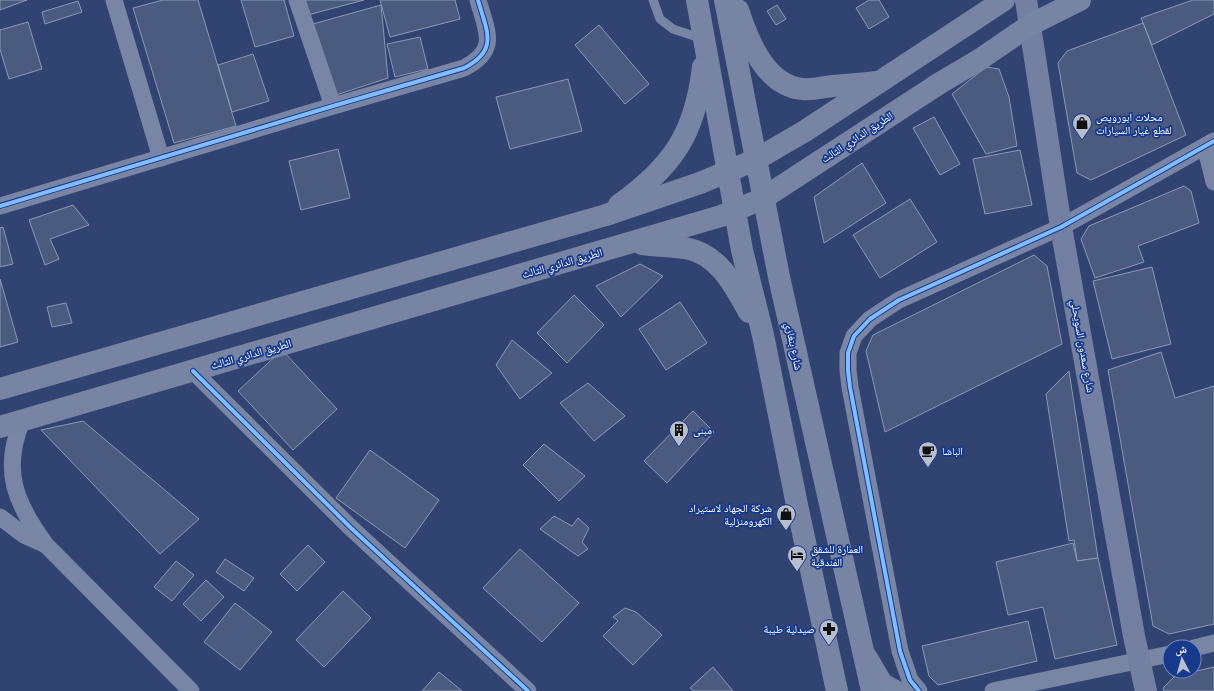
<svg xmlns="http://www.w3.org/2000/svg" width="1214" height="691" font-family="'Fira Sans','Noto Naskh Arabic',sans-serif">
  <rect width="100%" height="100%" fill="#314471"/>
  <g fill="#4b5b80" stroke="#8c98b4">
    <path d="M0,0h27l-27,10z"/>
    <path d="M163,0h35l38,126 -62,17 -41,-135z"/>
    <path d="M241,0h43l10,36 -39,11z"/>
    <path d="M300,0h64l-60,16z"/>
    <path d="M380,0h75l5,19 -70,18z"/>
    <path d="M869,0h10l10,17 -20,12 -13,-21z"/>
    <path d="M1193,0h21v14l-62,31 -11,-27z"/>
    <path d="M78,1l4,11 -37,12 -3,-12z"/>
    <path d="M381,5l7,73 -55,18 -20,-72z"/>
    <path d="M777,5l9,14 -10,6 -9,-14z"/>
    <path d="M28,22l14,47 -33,10 -9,-30v-19z"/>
    <path d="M1143,23l43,112 -95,45 -14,-7 -19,-110 9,-12z"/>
    <path d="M599,25l50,59 -24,20 -50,-59z"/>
    <path d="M420,37l8,32 -33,8 -8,-33z"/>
    <path d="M253,54l16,47 -37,11 -14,-47z"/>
    <path d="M986,67l13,2 10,28 8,49 -31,8 -34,-60z"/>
    <path d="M568,79l14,52 -72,18 -14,-52z"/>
    <path d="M934,117l26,47 -20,11 -27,-47z"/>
    <path d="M338,149l12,49 -49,12 -12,-49z"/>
    <path d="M1020,150l12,55 -47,9 -12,-55z"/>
    <path d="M862,163l24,40 -62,40 -10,-46z"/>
    <path d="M1184,186l7,5 8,32 -61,23 6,16 -49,16 -14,-39 8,-13z"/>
    <path d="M910,199l27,43 -57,36 -27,-43z"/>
    <path d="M73,205l16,20 -39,14 9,20 -14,6 -16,-45z"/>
    <path d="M3,227l10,37 -13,3v-39z"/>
    <path d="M1034,255l13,11 15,78 -177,88 -19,-81 7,-16z"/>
    <path d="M640,264l23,12 -42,41 -25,-31z"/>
    <path d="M1152,267l19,77 -59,15 -19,-78z"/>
    <path d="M0,279l18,63 -18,5z"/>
    <path d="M574,295l30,30 -37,38 -30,-30z"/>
    <path d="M680,302l27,41 -41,27 -27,-41z"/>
    <path d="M66,303l6,20 -20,4 -5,-20z"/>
    <path d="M512,340l40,33 -32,26 -24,-34z"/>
    <path d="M282,350l55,59 -44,41 -55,-59z"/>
    <path d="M1161,352l14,46 39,-12v238l-45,10 -16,-8 -45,-256z"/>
    <path d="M1069,371l29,187 -21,3 -3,-21 -5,1 -23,-147z"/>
    <path d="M588,383l37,33 -31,25 -34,-38z"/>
    <path d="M693,411l21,21 -47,51 -23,-22z"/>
    <path d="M83,421l116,98 -39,35 -119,-124z"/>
    <path d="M544,444l41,32 -26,25 -36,-36z"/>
    <path d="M370,450l69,50 -34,48 -69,-50z"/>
    <path d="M554,516l18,10 6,-8 11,10 -7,14 6,7 -10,7 -38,-27z"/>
    <path d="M1073,543l4,18 21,-3 19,87 -62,14 -12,-52 -35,8 -12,-53z"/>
    <path d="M308,545l17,17 -28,29 -17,-17z"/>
    <path d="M520,549l59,54 -37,39 -59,-54z"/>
    <path d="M225,559l29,19 -10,13 -28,-19z"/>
    <path d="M176,561l18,14 -22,26 -18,-14z"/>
    <path d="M206,580l18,17 -23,24 -18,-17z"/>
    <path d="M343,591l28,27 -47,49 -28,-27z"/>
    <path d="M235,603l37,29 -32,38 -36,-28z"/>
    <path d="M625,608l11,4 26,23 -29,30 -30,-29 15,-15 -5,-4z"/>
    <path d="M1028,621l9,40 -99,24 -9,-9 -7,-30z"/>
    <path d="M713,667l20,24h-39l-4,-3z"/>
    <path d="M1214,667v24h-50l-1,-3 12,-12z"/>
    <path d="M439,672l23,19h-40z"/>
  </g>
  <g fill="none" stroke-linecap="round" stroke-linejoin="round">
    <path stroke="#7885a5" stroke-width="9" d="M653,0l7,19 13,10 30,10"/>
    <g stroke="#7885a5" stroke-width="17">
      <path d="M114,0l47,158"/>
      <path d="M297,0l36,106"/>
      <path d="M1205,146l9,36"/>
      <path d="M0,206l333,-100 131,-38c35,-18 23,-36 14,-68"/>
      <path d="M193,371l158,157 177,163"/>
      <path d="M22,421c-21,50 -6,83 24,124l145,146"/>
      <path d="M0,517l24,18 20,9"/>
      <path d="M1194,648l20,-5"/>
      <path d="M868,655l16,27 16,9"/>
      <path d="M919,691l-9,-11 -10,-29 -50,-264 -2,-17v-17l6,-17 16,-17 29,-19 162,-73 153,-86"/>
      <path d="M993,691l177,-37"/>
    </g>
    <path stroke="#7380a1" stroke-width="22" d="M1026,0l35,227 73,409 12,55"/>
    <g stroke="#7784a3" stroke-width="22">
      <path d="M697,0l45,250 21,85 34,170 40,186"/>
      <path d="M725,0l54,277 93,414"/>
      <path d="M738,10c10,30 27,76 65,79 10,1 20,-2 30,-3 14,-1 29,-2 43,-4"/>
      <path d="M619,205c54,-39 76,-71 84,-138"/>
      <path d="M642,244c14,2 29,2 43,4 34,6 49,37 64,64"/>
      <path d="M0,389l606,-174 94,-32 55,-23 50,-29 199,-131"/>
      <path d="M0,427l721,-211 41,-17 178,-116 39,-23 51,-35 50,-25"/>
    </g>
    <g stroke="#16398c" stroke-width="6">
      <g id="cycleway">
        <path d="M0,206l333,-100 131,-38c35,-18 23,-36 14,-68"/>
        <path d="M193,371l158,157 177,163"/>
        <path d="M919,691l-9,-11 -10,-29 -50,-264 -2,-17v-17l6,-17 16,-17 29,-19 162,-73 153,-86"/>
      </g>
    </g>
    <use href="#cycleway" stroke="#80bcff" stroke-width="4"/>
  </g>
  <defs>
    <g id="shop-pin" transform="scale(1)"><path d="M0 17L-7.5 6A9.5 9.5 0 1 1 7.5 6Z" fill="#b7becd" stroke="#16398c"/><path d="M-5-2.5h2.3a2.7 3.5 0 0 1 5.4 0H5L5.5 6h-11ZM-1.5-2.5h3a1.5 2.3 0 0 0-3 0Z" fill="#111"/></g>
    <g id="building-pin" transform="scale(1)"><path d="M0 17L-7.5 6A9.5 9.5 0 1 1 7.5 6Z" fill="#b7becd" stroke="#16398c"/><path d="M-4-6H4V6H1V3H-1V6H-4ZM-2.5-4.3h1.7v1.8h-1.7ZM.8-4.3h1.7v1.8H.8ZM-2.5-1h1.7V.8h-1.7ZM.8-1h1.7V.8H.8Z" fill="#111"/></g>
    <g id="cafe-pin" transform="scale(1)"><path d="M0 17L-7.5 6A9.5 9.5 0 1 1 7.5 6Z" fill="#b7becd" stroke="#16398c"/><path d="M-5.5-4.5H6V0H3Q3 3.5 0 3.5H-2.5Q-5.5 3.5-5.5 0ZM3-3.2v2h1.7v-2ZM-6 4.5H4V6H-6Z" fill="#111"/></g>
    <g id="hotel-pin" transform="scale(1)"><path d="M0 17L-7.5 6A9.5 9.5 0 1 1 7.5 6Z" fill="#b7becd" stroke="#16398c"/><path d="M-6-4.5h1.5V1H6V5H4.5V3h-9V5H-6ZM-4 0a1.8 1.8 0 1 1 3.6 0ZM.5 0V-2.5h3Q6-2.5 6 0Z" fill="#111"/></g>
    <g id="pharmacy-pin" transform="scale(1)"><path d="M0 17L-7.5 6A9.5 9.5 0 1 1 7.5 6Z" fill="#b7becd" stroke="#16398c"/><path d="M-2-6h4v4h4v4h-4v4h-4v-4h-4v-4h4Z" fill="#111"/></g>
  </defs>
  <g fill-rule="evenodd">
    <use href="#shop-pin" x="1082" y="123"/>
    <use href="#building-pin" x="679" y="430"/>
    <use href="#cafe-pin" x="928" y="451"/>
    <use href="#shop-pin" x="786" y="514"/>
    <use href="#hotel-pin" x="797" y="555"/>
    <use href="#pharmacy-pin" x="829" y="629"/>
  </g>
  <g text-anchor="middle" stroke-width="3.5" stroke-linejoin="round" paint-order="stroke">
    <g font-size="11" fill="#fff" stroke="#16398c" text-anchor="start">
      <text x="1096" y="121">محلات ابورويص<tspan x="1096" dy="13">لقطع غيار السيارات</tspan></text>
      <text x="693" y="434">مبنى</text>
      <text x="942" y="455">الباشا</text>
      <text x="772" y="512" text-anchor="end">شركة الجهاد لاستيراد<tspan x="772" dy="13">الكهرومنزلية</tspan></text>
      <text x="811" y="553">العمارة للشقق<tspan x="811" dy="13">الفندقية</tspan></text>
      <text x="815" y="633" text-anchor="end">صيدلية طيبة</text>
    </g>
    <g font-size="11" fill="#fff" stroke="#16398c">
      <text transform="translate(857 137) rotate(-33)" y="4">الطريق الدائري الثالث</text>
      <text transform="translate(562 263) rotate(-16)" y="4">الطريق الدائري الثالث</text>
      <text transform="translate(794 346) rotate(78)" y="4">شارع بنغازي</text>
      <text transform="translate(1083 346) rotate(80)" y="4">شارع سعدون السويحلي</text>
      <text transform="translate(251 354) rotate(-16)" y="4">الطريق الدائري الثالث</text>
    </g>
  </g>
  <g transform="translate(1182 659) rotate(354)"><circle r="19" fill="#16398c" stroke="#7388ba"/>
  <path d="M0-3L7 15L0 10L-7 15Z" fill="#b7becd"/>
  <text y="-6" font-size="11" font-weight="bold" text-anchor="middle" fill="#ffffff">ش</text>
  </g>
</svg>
